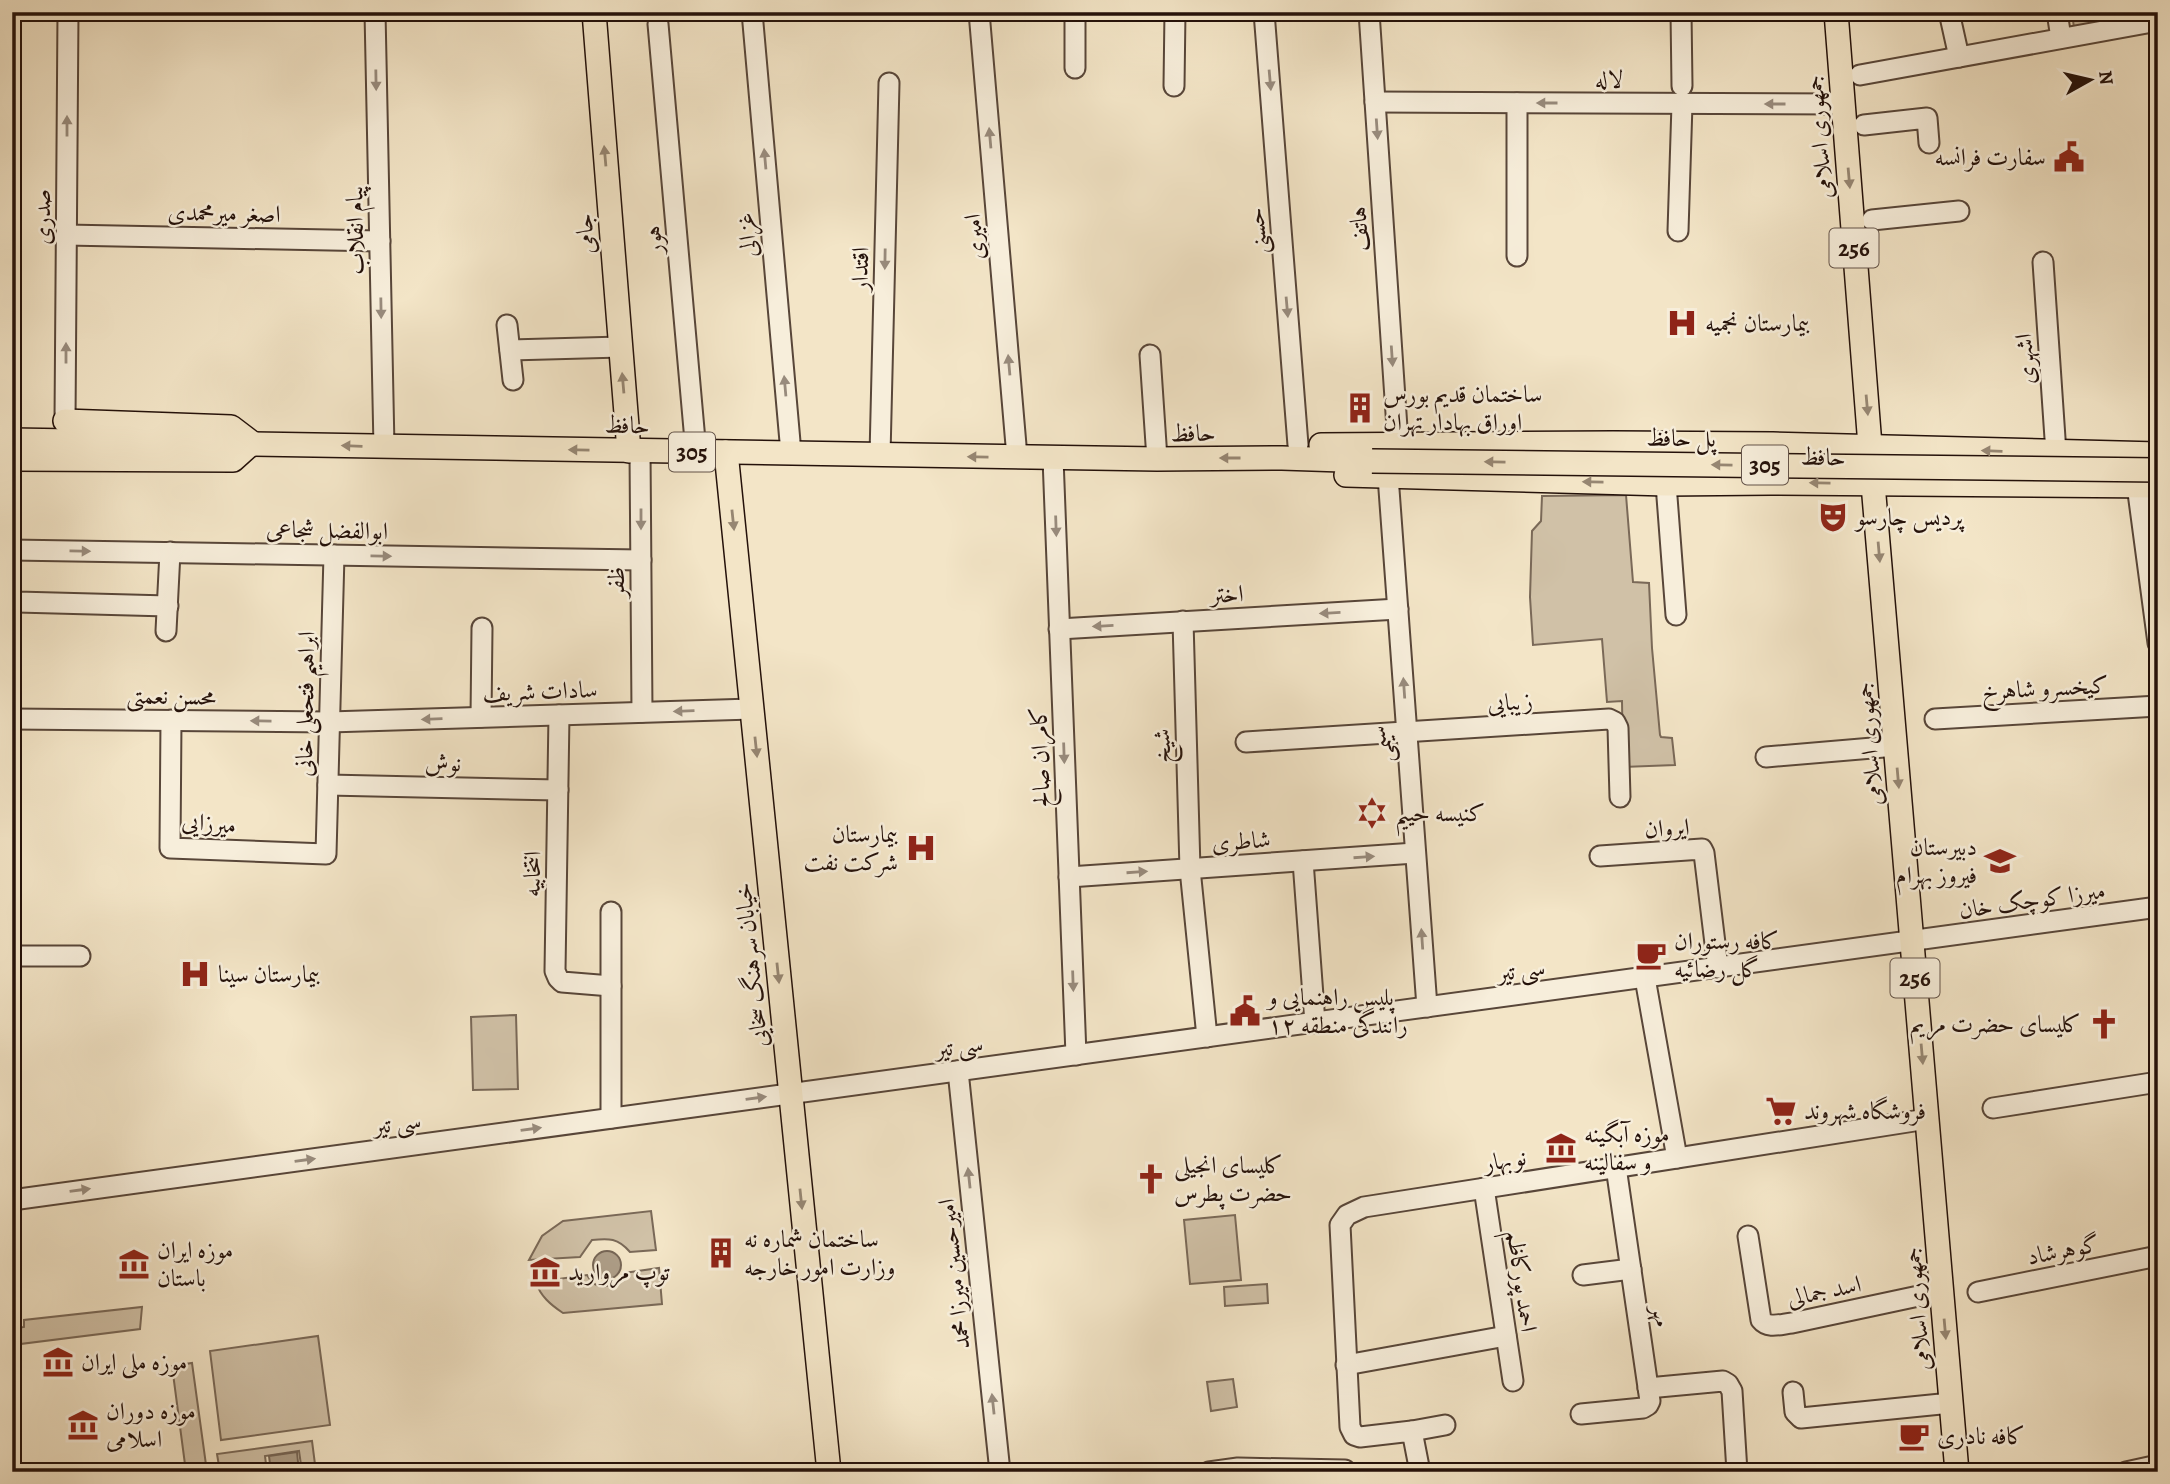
<svg xmlns="http://www.w3.org/2000/svg" width="2170" height="1484" font-family="Alegreya,Amiri,serif">
  <rect width="100%" height="100%" fill="#f3e5c7"/>
  <filter id="stains"><feTurbulence type="fractalNoise" baseFrequency=".00286" numOctaves="4"/><feColorMatrix values="0 0 0 0 .2 0 0 0 0 .09 0 0 0 0 .02 0 0 0 .5 -.17"/></filter>
  <radialGradient id="worn" r=".72"><stop offset=".6" stop-color="#630" stop-opacity="0"/><stop offset="1" stop-color="#630" stop-opacity=".3"/></radialGradient>
  <g fill="#d0c1a7" stroke="#7a6958" stroke-width="2">
    <path d="M2072,12h82l-80,16z"/>
    <path d="M1626,495l7,87 16,1 3,65 8,87 1,2 11,1 3,27 -52,2 -1,-66 -15,1 -5,-63 -69,6 -3,-48 2,-66 9,-10 1,-25z"/>
    <path d="M516,1015l2,74 -45,1 -2,-73z"/>
    <path d="M651,1211l5,39 -26,2c-12,-14 -21,-14 -38,-12l-12,17 -51,3 13,-24 21,-15z"/>
    <path d="M1235,1215l6,65 -51,4 -6,-64z"/>
    <path d="M659,1268l3,36 -99,9c-12,-8 -23,-17 -27,-31l51,-7c10,18 26,13 37,-2z"/>
    <path d="M1267,1284l1,19 -43,3 -1,-19z"/>
    <path d="M142,1307l-2,22 -128,16v-16l12,-2v-7z"/>
    <path d="M318,1336l12,89 -109,15 -11,-89z"/>
    <path d="M192,1363l15,109h-21l-14,-106z"/>
    <path d="M1233,1379l4,28 -26,4 -4,-29z"/>
    <path d="M312,1441l4,31h-14l-3,-21 -34,5 2,16h-47l-3,-18z"/>
  </g>
  <g fill="#ad9d87" stroke="#766555" stroke-width="2">
    <circle cx="607" cy="1265" r="14"/>
    <path d="M297,1452l2,20h-28l-2,-16z"/>
  </g>
  <g fill="none" stroke-linecap="round" stroke-linejoin="round">
    <g stroke="#584639" stroke-width="23">
      <g id="minor">
        <path d="M375,12l9,435"/>
        <path d="M752,12l39,441"/>
        <path d="M979,12l38,445"/>
        <path d="M1264,12l34,433"/>
        <path d="M1369,12l29,431"/>
        <path d="M1681,12l1,74"/>
        <path d="M1949,12l10,45"/>
        <path d="M2057,12l4,26"/>
        <path d="M658,24l38,428"/>
        <path d="M1075,68v-56"/>
        <path d="M1860,75l298,-54"/>
        <path d="M1174,86l1,-74"/>
        <path d="M1375,102l468,2"/>
        <path d="M1517,103v153"/>
        <path d="M1864,125l63,-7 2,25"/>
        <path d="M1872,220l87,-9"/>
        <path d="M1678,231l4,-127"/>
        <path d="M66,235l314,6"/>
        <path d="M2043,262l13,191"/>
        <path d="M507,325l6,55"/>
        <path d="M510,350l111,-3"/>
        <path d="M1150,355l7,104"/>
        <path d="M65,421l3,-409"/>
        <path d="M640,451l2,261"/>
        <path d="M880,455l9,-372"/>
        <path d="M1053,458l23,597"/>
        <path d="M1388,476l39,531"/>
        <path d="M1666,484l10,131"/>
        <path d="M2137,485l21,158"/>
        <path d="M12,550l629,10"/>
        <path d="M12,600l5,2 151,4"/>
        <path d="M1183,621l7,248 17,168"/>
        <path d="M1059,629l339,-20"/>
        <path d="M166,631l4,-79"/>
        <path d="M559,715l-4,256 3,7 4,4 49,4"/>
        <path d="M481,717l1,-89"/>
        <path d="M12,719l317,3 423,-13"/>
        <path d="M1935,719l223,-13"/>
        <path d="M171,720l-1,128 156,6 8,-299"/>
        <path d="M1246,742l363,-23 6,3 3,6 2,69"/>
        <path d="M1766,757l130,-11"/>
        <path d="M328,785l230,5"/>
        <path d="M1600,856l102,-7 2,4 14,115"/>
        <path d="M1303,861l12,162"/>
        <path d="M1069,877l346,-24"/>
        <path d="M611,912v206"/>
        <path d="M12,956h68"/>
        <path d="M1645,978l32,180"/>
        <path d="M958,1071l42,401"/>
        <path d="M1993,1108l165,-26"/>
        <path d="M1484,1188l29,193"/>
        <path d="M12,1200l2146,-293"/>
        <path d="M1748,1236l13,84c7,9 20,4 31,3l150,-32"/>
        <path d="M1583,1275l48,-6"/>
        <path d="M1978,1292l180,-36"/>
        <path d="M1346,1365l160,-29"/>
        <path d="M1648,1388l75,-7 5,3 4,7 5,81"/>
        <path d="M1793,1392l2,20 6,6 150,-15"/>
        <path d="M1581,1414l62,-6 5,-3 2,-4 -34,-234"/>
        <path d="M1412,1431l33,-6"/>
        <path d="M1209,1472l29,-4 107,2"/>
        <path d="M1420,1472l-8,-41 -52,6 -6,-2 -4,-8 -10,-202 7,-10 17,-8 563,-88"/>
        <path d="M2126,1472l32,-7"/>
      </g>
    </g>
    <g stroke="#24110a" stroke-width="26">
      <g id="major">
        <path d="M594,12l35,439"/>
        <path d="M1836,12l37,472 84,988"/>
        <path d="M12,440l1145,19 125,-1 90,3"/>
        <path d="M1321,445l292,-2 160,1 385,10"/>
        <path d="M726,452l103,1020"/>
        <path d="M12,459l221,1 19,-17 -21,-16 -166,-6"/>
        <path d="M1346,475l320,9 105,-1 387,3"/>
      </g>
    </g>
    <use href="#minor" stroke="#f7eedb" stroke-width="19"/>
    <use href="#major" stroke="#f3e5c7" stroke-width="23"/>
    <g stroke="#24110a" stroke-width="26" stroke-linecap="butt">
      <path id="major-bridge" d="M1372,461l786,9"/>
    </g>
    <use href="#major-bridge" stroke="#f3e5c7" stroke-width="23"/>
  </g>
  <defs><path id="oneway-solid" d="M-6-.8H1V-3.2L6.5 0L1 3.2V.8H-6Z" transform="scale(1.75)"/></defs>
  <g fill="#988b7d">
    <use href="#oneway-solid" transform="translate(376 80) rotate(89)"/>
    <use href="#oneway-solid" transform="translate(1270 80) rotate(85)"/>
    <use href="#oneway-solid" transform="translate(1547 103) rotate(-180)"/>
    <use href="#oneway-solid" transform="translate(1775 104) rotate(-180)"/>
    <use href="#oneway-solid" transform="translate(67 126) rotate(-90)"/>
    <use href="#oneway-solid" transform="translate(1377 129) rotate(86)"/>
    <use href="#oneway-solid" transform="translate(990 138) rotate(-95)"/>
    <use href="#oneway-solid" transform="translate(765 159) rotate(-95)"/>
    <use href="#oneway-solid" transform="translate(885 259) rotate(91)"/>
    <use href="#oneway-solid" transform="translate(1287 307) rotate(85)"/>
    <use href="#oneway-solid" transform="translate(381 308) rotate(89)"/>
    <use href="#oneway-solid" transform="translate(66 353) rotate(-90)"/>
    <use href="#oneway-solid" transform="translate(1392 356) rotate(86)"/>
    <use href="#oneway-solid" transform="translate(1009 365) rotate(-95)"/>
    <use href="#oneway-solid" transform="translate(785 386) rotate(-95)"/>
    <use href="#oneway-solid" transform="translate(641 519) rotate(90)"/>
    <use href="#oneway-solid" transform="translate(1056 526) rotate(88)"/>
    <use href="#oneway-solid" transform="translate(80 551) rotate(1)"/>
    <use href="#oneway-solid" transform="translate(381 556) rotate(1)"/>
    <use href="#oneway-solid" transform="translate(1330 613) rotate(177)"/>
    <use href="#oneway-solid" transform="translate(1103 626) rotate(177)"/>
    <use href="#oneway-solid" transform="translate(1404 688) rotate(-94)"/>
    <use href="#oneway-solid" transform="translate(684 711) rotate(178)"/>
    <use href="#oneway-solid" transform="translate(432 719) rotate(178)"/>
    <use href="#oneway-solid" transform="translate(261 721) rotate(-179)"/>
    <use href="#oneway-solid" transform="translate(1064 753) rotate(88)"/>
    <use href="#oneway-solid" transform="translate(1364 857) rotate(-4)"/>
    <use href="#oneway-solid" transform="translate(1137 872) rotate(-4)"/>
    <use href="#oneway-solid" transform="translate(1422 939) rotate(-94)"/>
    <use href="#oneway-solid" transform="translate(1073 981) rotate(88)"/>
    <use href="#oneway-solid" transform="translate(756 1098) rotate(-8)"/>
    <use href="#oneway-solid" transform="translate(531 1129) rotate(-8)"/>
    <use href="#oneway-solid" transform="translate(305 1160) rotate(-8)"/>
    <use href="#oneway-solid" transform="translate(969 1178) rotate(-96)"/>
    <use href="#oneway-solid" transform="translate(80 1190) rotate(-8)"/>
    <use href="#oneway-solid" transform="translate(993 1404) rotate(-96)"/>
  </g>
  <g fill="#968672">
    <use href="#oneway-solid" transform="translate(605 156) rotate(-95)"/>
    <use href="#oneway-solid" transform="translate(1849 178) rotate(85)"/>
    <use href="#oneway-solid" transform="translate(623 383) rotate(-95)"/>
    <use href="#oneway-solid" transform="translate(1867 405) rotate(85)"/>
    <use href="#oneway-solid" transform="translate(352 446) rotate(-178)"/>
    <use href="#oneway-solid" transform="translate(579 450) rotate(-179)"/>
    <use href="#oneway-solid" transform="translate(1992 451) rotate(-178)"/>
    <use href="#oneway-solid" transform="translate(978 457) rotate(-179)"/>
    <use href="#oneway-solid" transform="translate(1230 458) rotate(180)"/>
    <use href="#oneway-solid" transform="translate(1495 462) rotate(-179)"/>
    <use href="#oneway-solid" transform="translate(1722 465) rotate(-179)"/>
    <use href="#oneway-solid" transform="translate(1593 482) rotate(-179)"/>
    <use href="#oneway-solid" transform="translate(1820 483) rotate(-179)"/>
    <use href="#oneway-solid" transform="translate(733 520) rotate(84)"/>
    <use href="#oneway-solid" transform="translate(1879 552) rotate(85)"/>
    <use href="#oneway-solid" transform="translate(756 747) rotate(84)"/>
    <use href="#oneway-solid" transform="translate(1898 778) rotate(85)"/>
    <use href="#oneway-solid" transform="translate(778 973) rotate(84)"/>
    <use href="#oneway-solid" transform="translate(1922 1054) rotate(85)"/>
    <use href="#oneway-solid" transform="translate(801 1199) rotate(84)"/>
    <use href="#oneway-solid" transform="translate(1945 1329) rotate(85)"/>
  </g>
  <defs>
    <g id="civic-bare" transform="scale(2.415)"><path d="M-.6-6.5H3V-4.5H.6V-3L4-1V1h2V6H-6V1h2V-1L-.6-3ZM-1.2 2.5V6h2.4V2.5Z" fill="#8f2418" stroke="#f7eedb" stroke-width="2.5" paint-order="stroke"/></g>
    <g id="hospital-bare" transform="scale(2.415)"><path d="M-5-5h3v3.5h4V-5h3V5h-3V1.5h-4V5h-3Z" fill="#8f2418" stroke="#f7eedb" stroke-width="2.5" paint-order="stroke"/></g>
    <g id="building-bare" transform="scale(2.415)"><path d="M-4-6H4V6H1V3H-1V6H-4ZM-2.5-4.3h1.7v1.8h-1.7ZM.8-4.3h1.7v1.8H.8ZM-2.5-1h1.7V.8h-1.7ZM.8-1h1.7V.8H.8Z" fill="#8f2418" stroke="#f7eedb" stroke-width="2.5" paint-order="stroke"/></g>
    <g id="theatre-bare" transform="scale(2.415)"><path d="M-5-5.5Q0-4 5-5.5V0Q5 5 0 6Q-5 5-5 0ZM-3.3-2.5H-1v1.5H-3.3ZM1-2.5H3.3v1.5H1ZM-2.8 1Q0 5.5 2.8 1Z" fill="#8f2418" stroke="#f7eedb" stroke-width="2.5" paint-order="stroke"/></g>
    <g id="synagogue-bare" transform="scale(2.415)"><path d="M0-6.5L5.6 3.2H-5.6ZM0 6.5L5.6-3.2H-5.6Z" fill="#8f2418" stroke="#f7eedb" stroke-width="2.5" paint-order="stroke"/></g>
    <g id="school-bare" transform="scale(2.415)"><path d="M0-5L7-2L0 1L-7-2ZM-4 1L0 2.5L4 1V4Q0 6-4 4Z" fill="#8f2418" stroke="#f7eedb" stroke-width="2.5" paint-order="stroke"/></g>
    <g id="cafe-bare" transform="scale(2.415)"><path d="M-5.5-4.5H6V0H3Q3 3.5 0 3.5H-2.5Q-5.5 3.5-5.5 0ZM3-3.2v2h1.7v-2ZM-6 4.5H4V6H-6Z" fill="#8f2418" stroke="#f7eedb" stroke-width="2.5" paint-order="stroke"/></g>
    <g id="church-bare" transform="scale(2.415)"><path d="M-1.2-6h2.4v3.5h3.3v2.4h-3.3V6h-2.4V-.1h-3.3v-2.4h3.3Z" fill="#8f2418" stroke="#f7eedb" stroke-width="2.5" paint-order="stroke"/></g>
    <g id="supermarket-bare" transform="scale(2.415)"><path d="M-6-5.5h2.5l.6 2H6L4.5 2H-2.5L-4.4-4H-6ZM-1.5 3.2a1.3 1.3 0 1 0 .1 0ZM3 3.2a1.3 1.3 0 1 0 .1 0Z" fill="#8f2418" stroke="#f7eedb" stroke-width="2.5" paint-order="stroke"/></g>
    <g id="museum-bare" transform="scale(2.415)"><path d="M0-6L6-3V-2H-6V-3ZM-5-1h2V3h-2ZM-1-1h2V3h-2ZM3-1h2V3H3ZM-6 4H6V6H-6Z" fill="#8f2418" stroke="#f7eedb" stroke-width="2.5" paint-order="stroke"/></g>
  </defs>
  <g fill-rule="evenodd">
    <use href="#civic-bare" x="2069" y="157"/>
    <use href="#hospital-bare" x="1682" y="323"/>
    <use href="#building-bare" x="1360" y="408"/>
    <use href="#theatre-bare" x="1833" y="517"/>
    <use href="#synagogue-bare" x="1372" y="813"/>
    <use href="#hospital-bare" x="921" y="848"/>
    <use href="#school-bare" x="2000" y="861"/>
    <use href="#cafe-bare" x="1651" y="955"/>
    <use href="#hospital-bare" x="195" y="974"/>
    <use href="#civic-bare" x="1245" y="1011"/>
    <use href="#church-bare" x="2104" y="1024"/>
    <use href="#supermarket-bare" x="1781" y="1111"/>
    <use href="#museum-bare" x="1561" y="1148"/>
    <use href="#church-bare" x="1151" y="1179"/>
    <use href="#building-bare" x="721" y="1253"/>
    <use href="#museum-bare" x="134" y="1264"/>
    <use href="#museum-bare" x="545" y="1272"/>
    <use href="#museum-bare" x="58" y="1362"/>
    <use href="#museum-bare" x="83" y="1425"/>
    <use href="#cafe-bare" x="1914" y="1436"/>
  </g>
  <g text-anchor="middle" stroke-width="5" stroke-linejoin="round" paint-order="stroke">
    <g fill="#f7eedb" stroke="#635349" stroke-width="2">
      <rect x="1829.5" y="228.5" width="49" height="39" rx="5"/>
      <rect x="669" y="432.5" width="46" height="39" rx="5"/>
      <rect x="1742" y="445.5" width="46" height="39" rx="5"/>
      <rect x="1890.5" y="958.5" width="49" height="39" rx="5"/>
    </g>
    <g font-size="23" font-weight="bold" fill="#24110a">
      <text x="1854" y="256">256</text>
      <text x="692" y="460">305</text>
      <text x="1765" y="473">305</text>
      <text x="1915" y="986">256</text>
    </g>
    <g font-size="24" fill="#24110a" stroke="#f7eedb">
      <text x="1609" y="87">لاله</text>
      <text transform="translate(1819 137) rotate(-95)" y="8">جمهوری اسلامی</text>
      <text transform="translate(224 213) rotate(1)" y="8">اصغر میرمحمدی</text>
      <text transform="translate(42 217) rotate(-90)" y="8">صدری</text>
      <text transform="translate(1359 229) rotate(-94)" y="8">هاتف</text>
      <text transform="translate(355 230) rotate(-91)" y="8">پیام انقلاب</text>
      <text transform="translate(1257 231) rotate(-95)" y="8">حسنی</text>
      <text transform="translate(585 234) rotate(-95)" y="8">جامی</text>
      <text transform="translate(747 235) rotate(-95)" y="8">غزالی</text>
      <text transform="translate(974 237) rotate(-95)" y="8">امیری</text>
      <text transform="translate(653 240) rotate(-95)" y="8">هور</text>
      <text transform="translate(860 269) rotate(-89)" y="8">اقتدار</text>
      <text transform="translate(2025 359) rotate(-94)" y="8">اشهری</text>
      <text transform="translate(627 425) rotate(1)" y="8">حافظ</text>
      <text transform="translate(1193 433) rotate(-1)" y="8">حافظ</text>
      <text transform="translate(1681 438) rotate(1)" y="8">پل حافظ</text>
      <text transform="translate(1823 457) rotate(1)" y="8">حافظ</text>
      <text transform="translate(327 530) rotate(1)" y="8">ابوالفضل شجاعی</text>
      <text transform="translate(616 582) rotate(-90)" y="8">ظفر</text>
      <text transform="translate(1227 594) rotate(-3)" y="8">اختر</text>
      <text transform="translate(2045 688) rotate(-3)" y="8">کیخسرو شاهرخ</text>
      <text transform="translate(540 691) rotate(-2)" y="8">سادات شریف</text>
      <text transform="translate(171 696) rotate(1)" y="8">محسن نعمتی</text>
      <text transform="translate(1510 702) rotate(-4)" y="8">زیبایی</text>
      <text transform="translate(305 704) rotate(-89)" y="8">ابراهیم فتحعلی خانی</text>
      <text transform="translate(1383 744) rotate(-94)" y="8">سیمی</text>
      <text transform="translate(1869 744) rotate(-95)" y="8">جمهوری اسلامی</text>
      <text transform="translate(1162 746) rotate(-92)" y="8">شیخ</text>
      <text transform="translate(1040 757) rotate(-92)" y="8">کامران صالح</text>
      <text transform="translate(443 763) rotate(1)" y="8">نوش</text>
      <text transform="translate(209 823) rotate(5)" y="8">میرزایی</text>
      <text transform="translate(1667 828) rotate(-3)" y="8">ایروان</text>
      <text transform="translate(1241 841) rotate(-4)" y="8">شاطری</text>
      <text transform="translate(532 874) rotate(-89)" y="8">انتخابیه</text>
      <text transform="translate(2032 900) rotate(-8)" y="8">میرزا کوچک خان</text>
      <text transform="translate(751 965) rotate(-96)" y="8">خیابان سرهنگ سخایی</text>
      <text transform="translate(1521 970) rotate(-8)" y="8">سی تیر</text>
      <text transform="translate(959 1046) rotate(-8)" y="8">سی تیر</text>
      <text transform="translate(397 1123) rotate(-8)" y="8">سی تیر</text>
      <text transform="translate(1505 1160) rotate(-9)" y="8">نوبهار</text>
      <text transform="translate(2063 1250) rotate(-11)" y="8">گوهرشاد</text>
      <text transform="translate(954 1274) rotate(-96)" y="8">امیرحسین میرزا محمد</text>
      <text transform="translate(1522 1281) rotate(82)" y="8">احمد پورکاظم</text>
      <text transform="translate(1824 1291) rotate(-12)" y="8">اسد جمالی</text>
      <text transform="translate(1917 1309) rotate(-95)" y="8">جمهوری اسلامی</text>
      <text transform="translate(1662 1316) rotate(82)" y="8">مهر</text>
    </g>
    <g font-size="24" fill="#24110a" stroke="#f7eedb" text-anchor="start">
      <text x="2046" y="165" text-anchor="end">سفارت فرانسه</text>
      <text x="1705" y="331">بیمارستان نجمیه</text>
      <text x="1383" y="402">ساختمان قدیم بورس<tspan x="1383" dy="28">اوراق بهادار تهران</tspan></text>
      <text x="1856" y="525">پردیس چارسو</text>
      <text x="1395" y="821">کنیسه حییم</text>
      <text x="898" y="842" text-anchor="end">بیمارستان<tspan x="898" dy="28">شرکت نفت</tspan></text>
      <text x="1977" y="855" text-anchor="end">دبیرستان<tspan x="1977" dy="28">فیروز بهرام</tspan></text>
      <text x="1674" y="949">کافه رستوران<tspan x="1674" dy="28">گل رضائیه</tspan></text>
      <text x="218" y="982">بیمارستان سینا</text>
      <text x="1268" y="1005">پلیس راهنمایی و<tspan x="1268" dy="28">رانندگی منطقه ۱۲</tspan></text>
      <text x="2081" y="1032" text-anchor="end">کلیسای حضرت مریم</text>
      <text x="1804" y="1119">فروشگاه شهروند</text>
      <text x="1584" y="1142">موزه آبگینه<tspan x="1584" dy="28">و سفالینه</tspan></text>
      <text x="1174" y="1173">کلیسای انجیلی<tspan x="1174" dy="28">حضرت پطرس</tspan></text>
      <text x="744" y="1247">ساختمان شماره نه<tspan x="744" dy="28">وزارت امور خارجه</tspan></text>
      <text x="157" y="1258">موزه ایران<tspan x="157" dy="28">باستان</tspan></text>
      <text x="568" y="1280">توپ مروارید</text>
      <text x="81" y="1370">موزه ملی ایران</text>
      <text x="106" y="1419">موزه دوران<tspan x="106" dy="28">اسلامی</tspan></text>
      <text x="1937" y="1444">کافه نادری</text>
    </g>
  </g>
  <rect width="2170" height="1484" fill="none" stroke="#f3e5c7" stroke-width="42"/>
  <rect x="14" y="14" width="2142" height="1456" fill="none" stroke="#24110a" stroke-width="3.5"/>
  <rect x="21" y="21" width="2128" height="1442" fill="none" stroke="#24110a" stroke-width="2"/>
  <g transform="translate(2090 80) rotate(82)" stroke="#f7eedb" stroke-width="5" paint-order="stroke">
  <path d="M0-5L12 26L0 18L-12 26Z" fill="#24110a"/>
  <text y="-10" font-size="19" font-weight="bold" text-anchor="middle" fill="#24110a">N</text>
  </g>
  <rect width="100%" height="100%" filter="url(#stains)"/>
  <rect width="100%" height="100%" fill="url(#worn)"/>
</svg>
